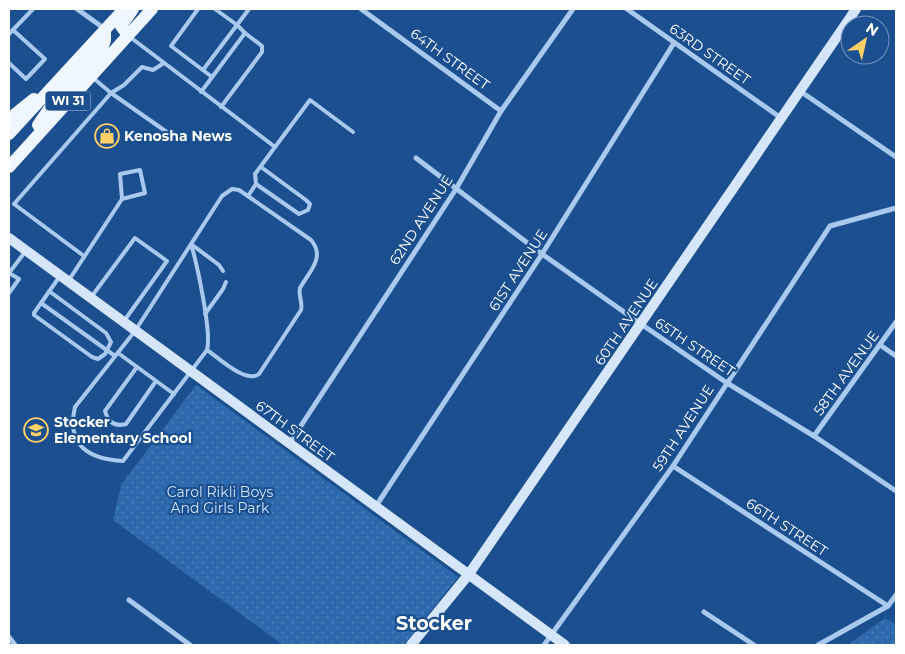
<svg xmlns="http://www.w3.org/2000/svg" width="905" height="654" font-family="Montserrat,sans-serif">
  <defs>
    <pattern id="grass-dots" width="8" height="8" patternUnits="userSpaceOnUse" patternTransform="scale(1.25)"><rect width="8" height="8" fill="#2e69ad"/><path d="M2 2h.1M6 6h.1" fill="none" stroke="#4d80b9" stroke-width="1.8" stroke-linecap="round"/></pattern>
  </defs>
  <rect width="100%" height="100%" fill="#1b4f8f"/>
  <g fill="url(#grass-dots)">
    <path d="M196,385l262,192 -54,68h-121l-170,-125 8,-35z"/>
    <path d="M885,618l11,7v20h-48z"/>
  </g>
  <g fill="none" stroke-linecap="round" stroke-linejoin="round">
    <g stroke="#a9c9ee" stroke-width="4">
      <path d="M198,9l-27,37 41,31"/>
      <path d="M9,34l24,-25"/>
      <path d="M130,37l145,110 -20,27 1,10 43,30 9,-4 2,-6 -4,-4 -45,-33"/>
      <path d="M9,63l17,16 19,-20 -32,-29"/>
      <path d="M164,63l-11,7 -11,-3 -18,18 -13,8 60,42"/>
      <path d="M203,70l34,-45 -22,-16"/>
      <path d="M201,92l44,-59 -8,-8 12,-16"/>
      <path d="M221,107l41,-55v-6l-17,-13"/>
      <path d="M275,147l35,-47 43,32"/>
      <path d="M248,196l8,-12"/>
      <path d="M191,244c6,20 21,89 16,106l-84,111c-35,-2 -57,-16 -48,-54l60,-76 87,-135 10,-7 7,1 72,50c15,17 -2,32 -11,48 -2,8 3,14 1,22l-42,64c-13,10 -40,-16 -52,-24"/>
      <path d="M191,244l28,21 4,6"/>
      <path d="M84,256l-70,-52 97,-111 -19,-16"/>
      <path d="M69,280l53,-81 -2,-25 20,-4 5,23 -23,6"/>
      <path d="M49,291l57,42 5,9 -6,12 -7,5 -6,-2 -58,-42v-2l26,-37"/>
      <path d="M9,293l10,-14 -10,-6 16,-21"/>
      <path d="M92,296l43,-58 32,23 -43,60"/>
      <path d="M41,303l74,53"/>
      <path d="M205,314l18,-25 3,-7"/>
      <path d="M118,353l56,41"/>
      <path d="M137,367l-32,44c3,11 10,16 21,13l30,-43"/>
    </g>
    <g stroke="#a9c9ee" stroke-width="5">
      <path d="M77,9l28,20"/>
      <path d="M361,9l140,102"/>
      <path d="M627,9l154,109"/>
      <path d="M800,91l96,66"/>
      <path d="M416,158l126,96 99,70 86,59 87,53 82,55"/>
      <path d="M880,345l16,11"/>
      <path d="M814,436l82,-114"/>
      <path d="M289,444l167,-255 45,-78 72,-102"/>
      <path d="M673,466l215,140"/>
      <path d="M376,506l166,-252 132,-211"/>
      <path d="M129,600l61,45"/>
      <path d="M704,612l50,33"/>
      <path d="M9,637l6,8"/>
      <path d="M544,645l129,-179 157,-240 66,-18"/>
      <path d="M818,645l70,-39 8,-11"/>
    </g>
    <g stroke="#d6e6fa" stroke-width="10">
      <path d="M9,238l556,407"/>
      <path d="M411,645l58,-71 387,-565"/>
    </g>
    <g stroke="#f0f6ff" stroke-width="12">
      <path d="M128,35l-7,-9 12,-17"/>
      <path d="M9,119l25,-20"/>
      <path d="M38,125l17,-25 47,-51 3,-9v-10"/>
      <path d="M9,134l115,-125"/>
      <path d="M9,167l143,-158"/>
    </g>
  </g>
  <defs>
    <g id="shop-ring" transform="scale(1.25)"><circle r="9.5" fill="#1b4f8f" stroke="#ffd166" stroke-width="1.5"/><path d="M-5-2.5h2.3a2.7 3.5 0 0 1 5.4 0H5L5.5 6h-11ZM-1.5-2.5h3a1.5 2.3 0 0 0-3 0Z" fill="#ffd166"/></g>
    <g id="school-ring" transform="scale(1.25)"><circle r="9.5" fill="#1b4f8f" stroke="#ffd166" stroke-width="1.5"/><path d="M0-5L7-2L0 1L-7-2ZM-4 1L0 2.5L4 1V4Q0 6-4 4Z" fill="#ffd166"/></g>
  </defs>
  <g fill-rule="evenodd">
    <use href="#shop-ring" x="107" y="136"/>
    <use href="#school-ring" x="36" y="430"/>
  </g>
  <g text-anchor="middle" stroke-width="4.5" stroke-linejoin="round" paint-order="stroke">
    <rect fill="#1b4f8f" stroke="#bbcadd" stroke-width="1" x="45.5" y="91.5" width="45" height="19" rx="4"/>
    <g font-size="12" font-weight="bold" fill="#fff">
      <text x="68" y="105">WI 31</text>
    </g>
    <g font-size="14" fill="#fff" stroke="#1b4f8f">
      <text transform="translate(710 54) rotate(35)" y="5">63RD STREET</text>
      <text transform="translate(450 59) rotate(36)" y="5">64TH STREET</text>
      <text transform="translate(421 220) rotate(-57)" y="5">62ND AVENUE</text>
      <text transform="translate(518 270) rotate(-57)" y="5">61ST AVENUE</text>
      <text transform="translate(626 322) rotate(-56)" y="5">60TH AVENUE</text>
      <text transform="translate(695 347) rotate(34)" y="5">65TH STREET</text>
      <text transform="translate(846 373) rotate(-54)" y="5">58TH AVENUE</text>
      <text transform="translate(683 428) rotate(-57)" y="5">59TH AVENUE</text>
      <text transform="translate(295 431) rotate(36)" y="5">67TH STREET</text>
      <text transform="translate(787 527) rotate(33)" y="5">66TH STREET</text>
    </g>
    <g font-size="14" font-weight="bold" fill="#fff" stroke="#1b4f8f" text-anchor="start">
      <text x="124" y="141">Kenosha News</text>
      <text x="54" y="427">Stocker<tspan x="54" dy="16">Elementary School</tspan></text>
    </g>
    <g font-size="14" fill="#cfe3fa" stroke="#1b4f8f">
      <text x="220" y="497">Carol Rikli Boys<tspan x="220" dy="16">And Girls Park</tspan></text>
    </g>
    <g font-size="19" font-weight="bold" fill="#fff" stroke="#1b4f8f">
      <text x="434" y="630">Stocker</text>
    </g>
  </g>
  <rect width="905" height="654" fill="none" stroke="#ffffff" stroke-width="20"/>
  <g transform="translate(865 40) rotate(34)"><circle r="24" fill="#1b4f8f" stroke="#7695bc"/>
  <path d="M0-4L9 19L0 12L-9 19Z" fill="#ffd166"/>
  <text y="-8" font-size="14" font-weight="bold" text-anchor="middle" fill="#ffffff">N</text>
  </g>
</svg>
